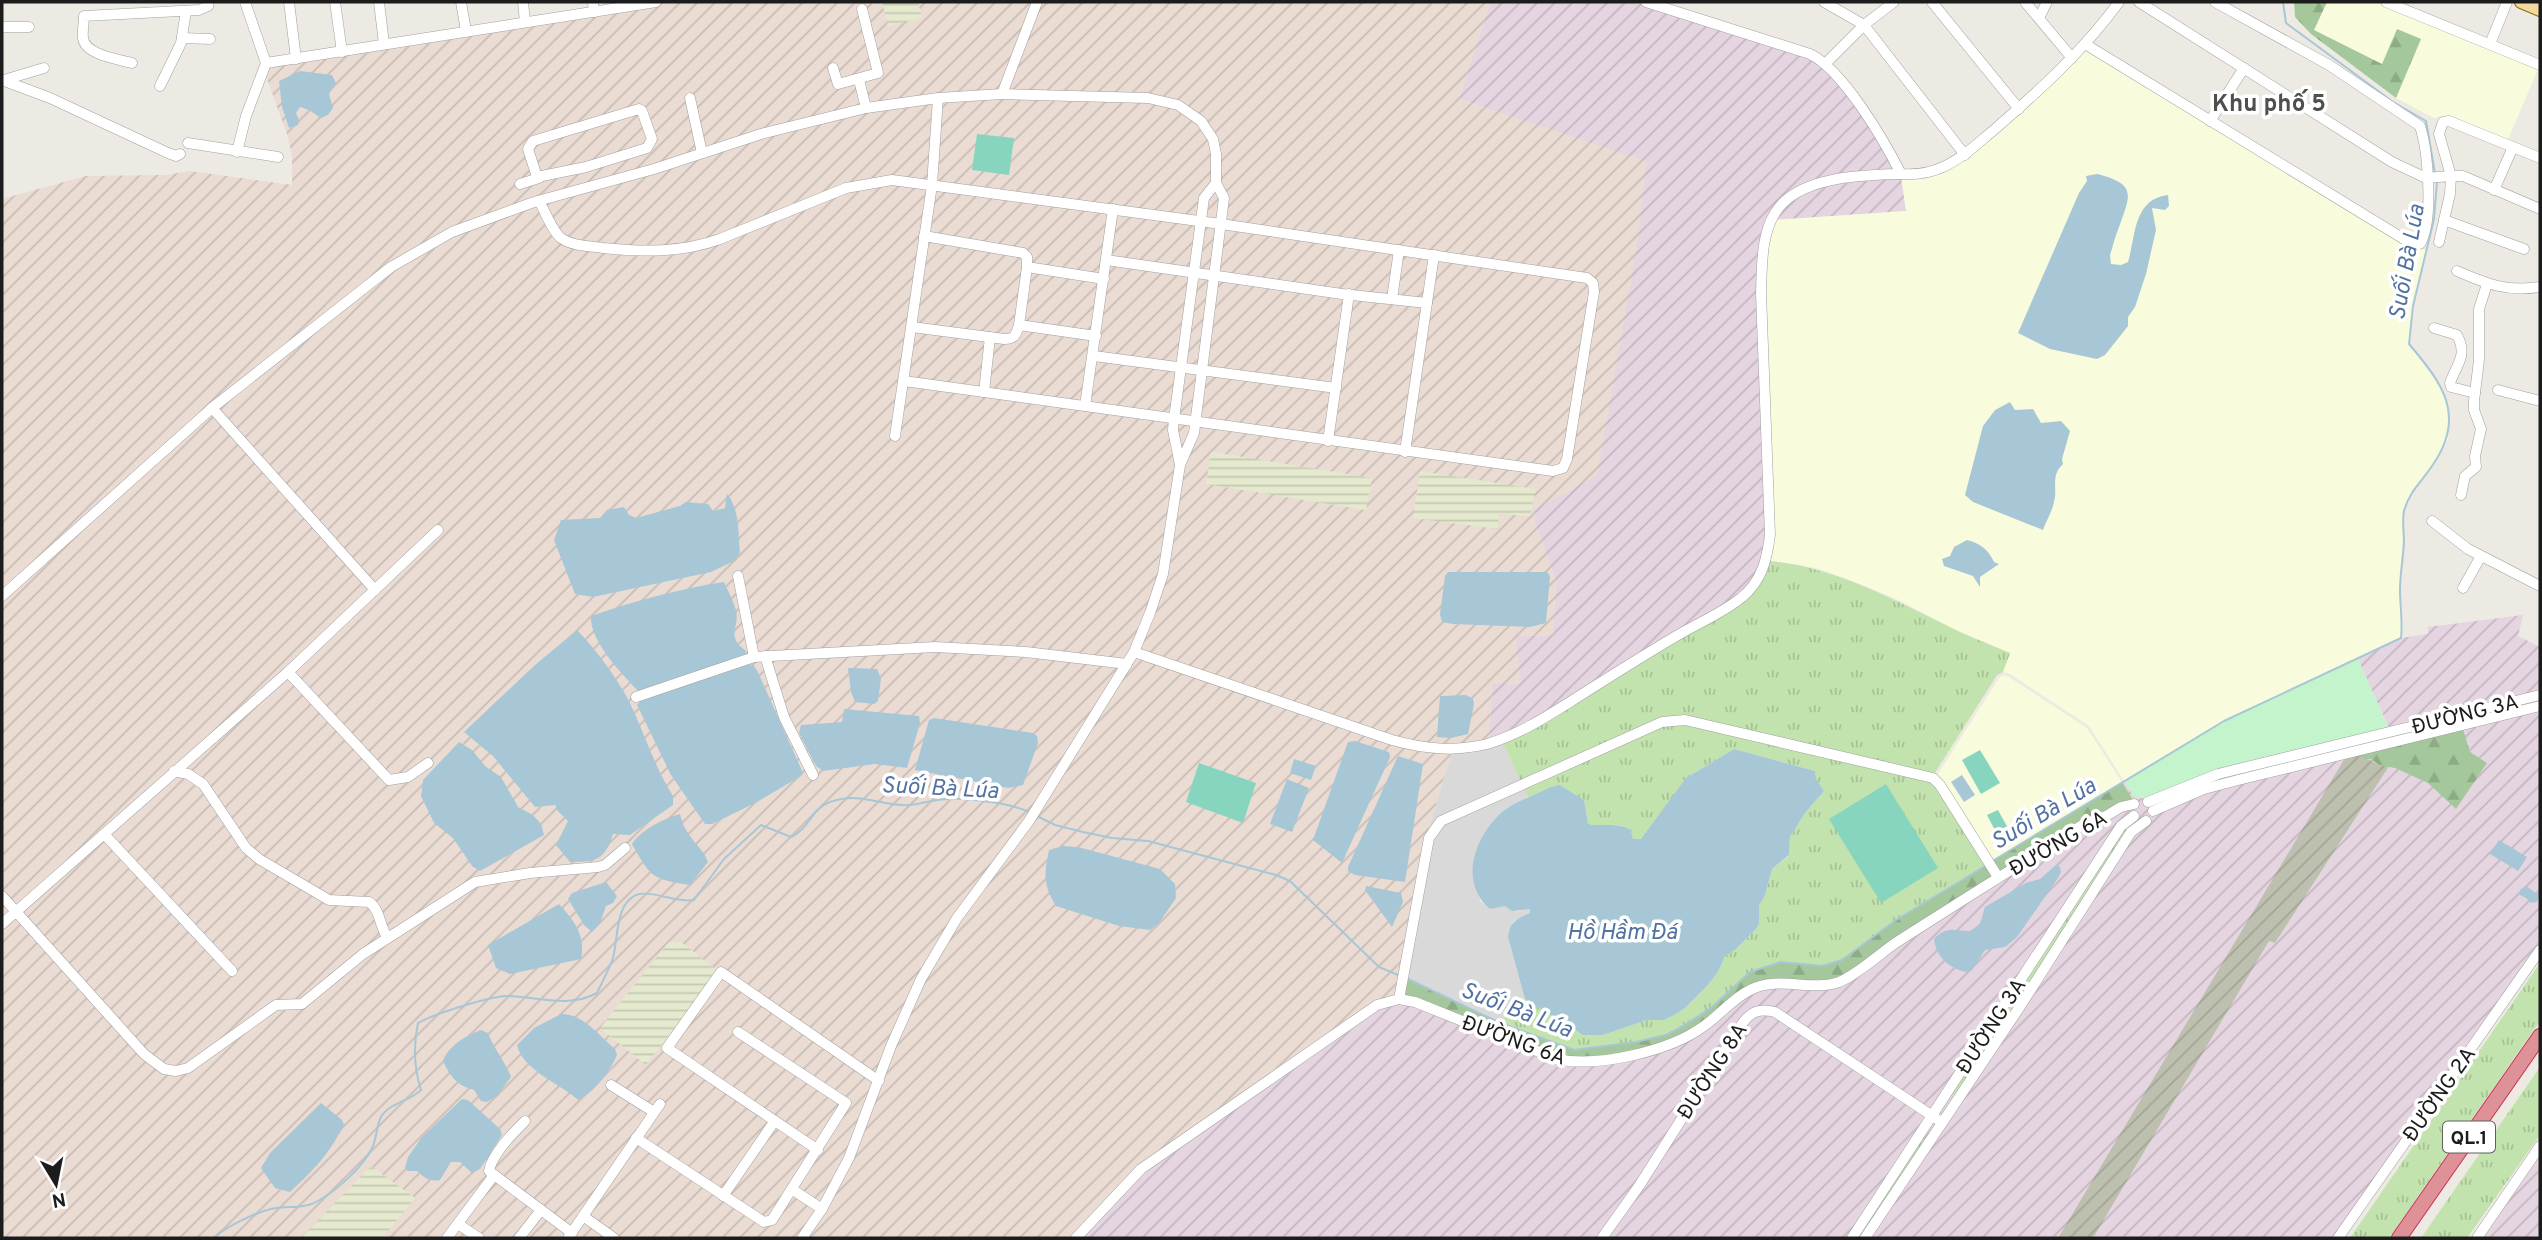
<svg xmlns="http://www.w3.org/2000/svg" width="2542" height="1240" font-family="Overpass,sans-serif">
  <defs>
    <pattern id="industrial-furrows" width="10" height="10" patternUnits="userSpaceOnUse" patternTransform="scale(1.75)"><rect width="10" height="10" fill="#e5d5e1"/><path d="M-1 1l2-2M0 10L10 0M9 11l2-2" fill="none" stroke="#c4b6c0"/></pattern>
    <pattern id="military-furrows" width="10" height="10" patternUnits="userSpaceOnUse" patternTransform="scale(1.75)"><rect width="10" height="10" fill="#eadcd3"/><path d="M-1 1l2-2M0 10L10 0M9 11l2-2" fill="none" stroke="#c8bcb5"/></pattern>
    <pattern id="construction-furrows" width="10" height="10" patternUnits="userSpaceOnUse" patternTransform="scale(1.75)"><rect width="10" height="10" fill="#bec0af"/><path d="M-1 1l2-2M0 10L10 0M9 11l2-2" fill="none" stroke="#a3a496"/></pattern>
    <pattern id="farmland-rules" width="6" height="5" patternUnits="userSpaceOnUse" patternTransform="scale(1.75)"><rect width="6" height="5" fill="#e5eacf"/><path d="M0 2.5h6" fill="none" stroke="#c4c8b1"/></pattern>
    <pattern id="grass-tufts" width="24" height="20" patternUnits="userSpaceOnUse" patternTransform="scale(1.75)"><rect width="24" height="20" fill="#c2e3ad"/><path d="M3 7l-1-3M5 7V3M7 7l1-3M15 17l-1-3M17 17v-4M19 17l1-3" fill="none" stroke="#a6c294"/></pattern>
    <pattern id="forest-firs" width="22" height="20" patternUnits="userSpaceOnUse" patternTransform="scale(1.75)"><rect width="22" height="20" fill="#a4c89b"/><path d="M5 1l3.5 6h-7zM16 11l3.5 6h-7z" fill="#8dab85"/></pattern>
  </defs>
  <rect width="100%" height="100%" fill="#edeae3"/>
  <path fill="#dad9d9" d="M1502,741l27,57 -21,10 -11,9 -18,26 1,58 10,7 15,-2 14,5 11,-2 1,4 -17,8 -6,9v7l17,62 -27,23 -94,-45 22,-139 26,-87z"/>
  <g fill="url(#industrial-furrows)">
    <path d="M1490,2h148l171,54 31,27 42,61 15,28 -71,7 -54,34 -4,323 -9,36 -19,24 -187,114 -64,31 3,-57h28l-5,-48 38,-1 3,-54 -21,-58 -1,-13 99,-248 13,-100 -187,-63z"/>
    <path d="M1901,176l5,35 -132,9 17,-21 36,-16z"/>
    <path d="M2523,615l-5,21 22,11v297l-206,294h-1255l51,-56 248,-175 58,-16 62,31 76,28 62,-8 30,-7 285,-147 173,-107 11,17 84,-28 170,-42 -31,-69 43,-21 27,-4v-7z"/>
    <path d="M2540,1151v87h-61z"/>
  </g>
  <g fill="#f8fcdd">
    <path d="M2294,2h85l160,65 -32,75 -63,-26 -10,2 -38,-20 -101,-81z"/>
    <path d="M2085,47l326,200 16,3 -14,56 -4,38 35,48 5,27 -1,20 -17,30 -19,21 -8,21 -4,79 3,36 -2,12 -177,83 -100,60 -35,-55 -79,-52 -7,-2 7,-19 -63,-27 -46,-25 -36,-15 -45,-17 -25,-5 -26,-3 -4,-307 9,-34 132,-9 -5,-35 39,-5z"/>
    <path d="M2004,675l5,2 78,51 35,54 -131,80 -55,-85 63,-99z"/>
  </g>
  <g fill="url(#military-furrows)">
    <path d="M669,2h821l-31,97 187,62 -8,79 -41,236 -63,34 1,13 21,58 -3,54 -38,1 6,48h-29l-3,57 -21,5 -22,1 -24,-1 -29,-8 -260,-89 -106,171 -72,98 -22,36 -44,91 -44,117 -26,48 -20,28h-797v-638l214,-192 151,-119 -4,-4 -152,121 -209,188v-395l84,-23 80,-1 24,-4 102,14v-29l-4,-19 -24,-66 4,-6z"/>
    <path d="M1135,655l256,87 61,9 -26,87 -30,159 -257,171 -66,70h-268l9,-12 79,-179 43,-89z"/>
  </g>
  <path fill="url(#construction-furrows)" d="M2360,755l19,10 10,1 -114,177 -6,-2 -176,297h-35l287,-480z"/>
  <g fill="url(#farmland-rules)">
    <path d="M882,2h36l4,16 -34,8z"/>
    <path d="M1211,452l161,26 -6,32 -160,-26z"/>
    <path d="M1420,471l116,18 -6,27 -31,-2 -1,15 -85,-11z"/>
    <path d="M669,942h12l37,29 -72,94 -46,-37z"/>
    <path d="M371,1166l44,32 -33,40h-77l-2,-2z"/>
  </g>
  <g fill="url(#grass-tufts)">
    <path d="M1769,561c65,6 119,36 177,64 20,11 43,19 64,28l-7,19 -6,3 -66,104 57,86 -92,55 -54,40 -20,6 -41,-4 -31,10 -38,35 -46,28 -30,7 -62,8 -76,-28 27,-23 58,36h20l44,-15h17l12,-6 9,-6 22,-22 11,-14 7,-16 10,-6 21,-21 3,-5v-18l6,-11 7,-26 17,-13 1,-19 15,-24 19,-22 -8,-11 -1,-9 -81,-22 -48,29 -39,54c-5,6 -7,9 -14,7l-2,-9 -6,-3 -12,-2 -22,1 -3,-3 -4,-23 -24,-15 -31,13 -6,-12 140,-61 21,-3 54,12 2,-4 -55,-12 -24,2 -140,62 -19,-41c59,-24 112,-64 166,-98 24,-15 51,-25 74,-43 13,-10 20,-24 27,-39z"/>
    <path d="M2133,822l4,2 -182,271 -3,-2 172,-264z"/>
    <path d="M2540,963v58l-151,217h-39z"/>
    <path d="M2540,1067v68l-73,103h-46z"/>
    <path d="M1922,1138l3,2 -65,98h-4z"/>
  </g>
  <g fill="url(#forest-firs)">
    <path d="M2294,2h33l-13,28 68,34 15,-35 24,10 -25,59 -85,-64 -16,-17z"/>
    <path d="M2463,729l7,23 17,11 -31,46 -28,-26 -33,-15 -16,-3 -8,-6h-7l-4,-4z"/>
    <path d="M2122,782l11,18 -27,14 -268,166 -78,4 -58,41 -58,25 -74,10 -169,-63 3,-20 94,45 76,28 62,-8 30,-7 46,-28 38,-35 31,-10 41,4 20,-6 54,-40z"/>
  </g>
  <path fill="#c3f4cc" d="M2358,659l31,70 -170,41 -71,28h-13l-11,-17 100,-60z"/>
  <g fill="#88d5bf">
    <path d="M977,134l37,4 -5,37 -37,-5z"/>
    <path d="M1980,750l20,33 -19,11 -19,-34z"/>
    <path d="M1199,763l57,20 -13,40 -57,-21z"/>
    <path d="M1886,784l52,84 -57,35 -52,-84z"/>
    <path d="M1998,810l11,20 -11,6 -11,-21z"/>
  </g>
  <g fill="#a7c7d7">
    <path d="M300,71l32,4 4,8 -7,11 4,14 -5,7 -7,3 -12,-8 -9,-3 -4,6 3,7 -1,5 -9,3 -7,-21 -3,-26z"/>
    <path d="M2097,174c41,10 33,22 22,53 -4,9 -6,19 -9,28l1,9 10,1 7,-3c8,-26 5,-63 40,-67l1,11 -4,4 -13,-2 4,22 -10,44 -11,33 -7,10v9l-23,29 -8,4 -47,-10 -32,-16 61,-140 8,-12 -1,-5z"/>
    <path d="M2010,402l5,8 18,-1 8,14 20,-2 9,10 -8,28 1,5c-13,12 -5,24 -9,38 -2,10 -8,19 -11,28l-70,-28 -8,-7 18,-69 12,-16z"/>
    <path d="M727,494c13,15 11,40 13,59l-6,8 -23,11 -118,25 -18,-3 -21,-54 7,-20 39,-2 7,-8 17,-3 5,8 7,3 44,-12 6,-4 22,2 5,7 12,-3z"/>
    <path d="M1967,540c14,4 21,9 27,22l5,2 -19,13v10l-7,-11 -29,-10 -2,-7 8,-3 4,-9z"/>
    <path d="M1448,572h99l3,4 -4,47 -16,4 -77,-3 -11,-2 -2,-8 5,-38z"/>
    <path d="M724,582c4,9 9,18 12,28 4,19 -11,25 10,41l-1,4 -107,36c-16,-17 -49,-51 -47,-75 44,-15 87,-27 133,-34z"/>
    <path d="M577,630c20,21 38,45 52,71 15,31 25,65 44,95v9l-43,30 -17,-1c-8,26 -17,28 -43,28l-14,-17 12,-24 -12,-12v-4l-21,2 -42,-51 -29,-24 71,-67z"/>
    <path d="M749,664l4,1 4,5 46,103 -2,3 -44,26 -45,22h-7l-34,-49 -34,-70 4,-5z"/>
    <path d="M848,668l29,1 4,10 -3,22 -4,3 -19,-2 -4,-10z"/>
    <path d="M1466,695l7,4 1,5 -6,30 -17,4 -14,-1 3,-41z"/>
    <path d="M844,709l75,7 1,7 -13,45 -32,-4 -52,7 -7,-5 -17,-33 2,-8 41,-3z"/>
    <path d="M934,718l99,15 4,3 1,7 -15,42 -15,3 -93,-18 14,-50z"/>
    <path d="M1355,741l34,11 1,5 -48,106 -29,-23 35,-98z"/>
    <path d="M459,742l13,8 13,16 16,11 17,30 15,8 8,9 3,11 -64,36 -8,-5 -19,-28 -19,-15 -13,-27 2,-16z"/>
    <path d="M1734,749l81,22 1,8 8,12 -19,22 -15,24 -1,18 -17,14 -7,26 -6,11v18l-3,5 -21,21 -10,6 -7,16 -11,14 -22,22 -9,6 -12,6h-17l-44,15h-20l-58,-36 -17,-62c0,-14 10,-19 22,-24v-4l-18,2 -7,-5 -15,3c-30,-26 -17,-67 7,-92 10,-11 24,-16 37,-22 9,-4 17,-9 26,-10l24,15 4,23 3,2h22l12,2 6,3 2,9h8l45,-61z"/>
    <path d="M1398,756l25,8 -18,118 -50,-7 -7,-4v-4z"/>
    <path d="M1294,759l22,7 -5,14 -21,-7z"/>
    <path d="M1962,775l13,20 -11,7 -13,-20z"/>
    <path d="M1287,779l22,9 -17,44 -22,-8z"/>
    <path d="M680,814c5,24 22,31 28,48l-18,23c-38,-6 -39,-7 -58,-41 10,-15 31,-25 48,-30z"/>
    <path d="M2499,840l28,17 -9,14 -28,-17z"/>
    <path d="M1063,846l15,1 82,22 15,15 1,14 -17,25 -9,7 -31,-4 -63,-20c-13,-21 -12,-32 -7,-56z"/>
    <path d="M2056,865l4,2 1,5 -3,6 -41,59 -12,10 -20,3 -13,20 -6,2c-17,-4 -30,-15 -32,-33 13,-14 20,-8 36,-8l10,-7 5,-17 41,-24 14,-4z"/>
    <path d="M606,882l11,14 -4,7 -7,3 -6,17 -8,9 -8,-7 -16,-26 4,-6z"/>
    <path d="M1366,886l35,7 2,9 -11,25 -27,-37z"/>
    <path d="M2526,886l13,9 -2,7 -6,1 -5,-5 -6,-3v-5z"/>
    <path d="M559,904c15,16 27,32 22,55l-71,15 -14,-6 -8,-23z"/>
    <path d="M561,1014c23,0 37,21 54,35l2,6c-7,16 -23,38 -39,45 -18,-17 -55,-29 -61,-55l17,-17z"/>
    <path d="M481,1030l7,3c6,16 17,28 23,44l-14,19 -10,6 -6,-1 -7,-11c-17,-5 -23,-12 -31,-29 5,-15 24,-26 38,-31z"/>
    <path d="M462,1099l6,1 32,29 2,6 -22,34 -8,4 -12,-11h-9l-11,18c-11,2 -15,-2 -23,-9h-9l-3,-3 3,-11 14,-20z"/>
    <path d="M321,1103l21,17 2,5c-16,30 -29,44 -54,67l-15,-4 -14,-20 9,-15z"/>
  </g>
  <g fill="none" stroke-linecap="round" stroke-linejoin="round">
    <g stroke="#a7c7d7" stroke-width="2">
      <path d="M2283,2l3,21 107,79 33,19 9,52"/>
      <path d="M1037,816l18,9 28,7 29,6 36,3 128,34 14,6 89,86 19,8"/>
      <path d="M1994,860l230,-139 177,-83c2,-16 -1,-31 -1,-48 0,-16 3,-31 4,-47 0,-11 -2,-22 0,-32 5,-19 18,-30 28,-45 35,-50 11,-82 -23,-122l4,-38 21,-87 3,-37"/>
      <path d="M1406,978l92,44 76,28 62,-8 30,-7 19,-10 27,-18 38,-35 31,-10 41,4 20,-6 54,-40 91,-55"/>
      <path d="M213,1238c13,-11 41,-25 58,-29 16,-4 32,1 47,-8 18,-10 45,-34 54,-53 5,-9 4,-22 9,-31 8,-14 29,-16 40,-27 -7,-22 -8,-44 -3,-67 16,-9 69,-26 88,-27 30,0 62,13 91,-3 5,-11 12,-23 16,-35 5,-18 2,-58 26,-64 16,-3 38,9 55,6l30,-41 37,-34 30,12c18,-8 21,-29 39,-35 33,-11 50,5 80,3 13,-1 25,-6 38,-6 21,-1 62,4 81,13"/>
    </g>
    <g stroke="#a0a0a0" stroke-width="11">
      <g id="minor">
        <path d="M289,2l7,57"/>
        <path d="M335,2l7,50"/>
        <path d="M379,2l5,42"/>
        <path d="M461,2l5,29"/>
        <path d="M523,2l2,20"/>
        <path d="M593,2l1,10"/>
        <path d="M1646,2l164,52c33,16 74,86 91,120 14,1 29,-1 42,-7 20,-9 35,-24 52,-38 45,-39 89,-79 124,-127"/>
        <path d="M1824,2l40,23 101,130"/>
        <path d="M1932,2l87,107"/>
        <path d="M2025,2l47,56"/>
        <path d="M2139,2l253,160 34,16 25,-2 -1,18 -11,48"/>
        <path d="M2386,2l154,63"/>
        <path d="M2039,18l8,-16"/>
        <path d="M2,27h27"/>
        <path d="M182,38l28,1"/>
        <path d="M2085,44l327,200h8c14,-23 8,-93 0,-118l-91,-61 -114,-63"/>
        <path d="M2490,44l17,-42"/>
        <path d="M132,63c-14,-4 -47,-8 -49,-25 -1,-6 1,-16 1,-22l115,-6 9,-4v-4"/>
        <path d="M266,63l390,-61"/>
        <path d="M1826,63l38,-38 30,-23"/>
        <path d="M833,68l5,16 40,-11 -16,-64"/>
        <path d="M2,80l48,18 118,55 8,3 4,-2"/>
        <path d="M4,80l40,-12"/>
        <path d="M859,80l7,28"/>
        <path d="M160,86l21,-43 5,-32"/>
        <path d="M1002,94l35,-92"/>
        <path d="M690,98l12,55"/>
        <path d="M639,109l3,2 10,28 -5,9 -61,19 -49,10 -9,-28 5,-8z"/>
        <path d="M2210,121l34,-53"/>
        <path d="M188,143l90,14"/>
        <path d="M237,152l9,-36 20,-53 -21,-61"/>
        <path d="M2540,158l-91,-37 -6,1 -4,12 12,42h12l77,33"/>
        <path d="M520,184l19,-6"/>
        <path d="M2494,190l19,-43"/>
        <path d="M539,201c6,10 13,30 22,37 11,8 28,8 42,10 40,4 78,5 117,-9l126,-51 46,-8 329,44 366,54 6,5 1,9 -27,167 -4,9 -10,3 -649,-90"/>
        <path d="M2444,220l80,29"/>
        <path d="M924,236l99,17 4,4v10l77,12"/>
        <path d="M1106,260l236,34 85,9"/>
        <path d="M2457,271c30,13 49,21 83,16"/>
        <path d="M1392,299l7,-49"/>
        <path d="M1019,325l8,-58"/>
        <path d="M912,327l92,12c11,0 12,-4 15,-14l77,11"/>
        <path d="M2434,328l23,7c11,21 0,28 -7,48l1,4 24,6"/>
        <path d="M1094,356l242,32"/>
        <path d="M2498,390l42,11"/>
        <path d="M984,392l6,-55"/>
        <path d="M1085,406l28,-197"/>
        <path d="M212,408l163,182"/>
        <path d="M895,436l37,-251 6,-87"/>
        <path d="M1328,441l21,-147"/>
        <path d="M1405,452l29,-197"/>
        <path d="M2461,495l4,-19 11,-9 -1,-11 6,-27 -7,-19v-9l5,-41v-51l8,-25"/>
        <path d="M2432,521l36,28 72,37"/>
        <path d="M738,576l16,81 181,-10 91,5 101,12"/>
        <path d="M2463,588l18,-32"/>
        <path d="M2,596l210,-188 179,-141 61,-35 82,-30 120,-33 107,-35 105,-26 72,-10 64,-4 146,4 30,7 23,16 12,18 3,15v29l-12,15 -30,221 -1,11 7,35"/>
        <path d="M1134,652l258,88c33,9 62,12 95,4 31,-9 59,-27 86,-44 33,-21 66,-42 100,-62 22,-14 49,-24 69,-41 20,-16 25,-38 28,-62l-9,-242c1,-26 0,-58 14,-80 22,-37 87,-38 126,-39"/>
        <path d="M765,656l19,61 29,58"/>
        <path d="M288,672l101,108 19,-3 20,-14"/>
        <path d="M636,697l118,-40"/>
        <path d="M174,771l14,3 15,10 43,64 13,11 70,41 40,2c12,8 10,25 19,36"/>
        <path d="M2148,802l70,-28 322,-79"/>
        <path d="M2153,811l51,-22 34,-9 302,-74"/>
        <path d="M104,834l128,137"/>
        <path d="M2,896l142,158 20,15 12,2 12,-3 88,-63 26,-1 61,-50 112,-72 55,-9 68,-6 7,-2 20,-17"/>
        <path d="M2,924l286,-252 150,-142"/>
        <path d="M1399,999l30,-161 12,-17 221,-99 23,-2 248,58 7,7 58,92"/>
        <path d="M611,1085l43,27"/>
        <path d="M525,1121c-12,12 -33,33 -36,50l83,62"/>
        <path d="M636,1138l128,84 8,-2 74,-117 -108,-71"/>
        <path d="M818,1150l-151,-102 54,-76 158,109"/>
        <path d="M793,1190l29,19"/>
        <path d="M723,1196l51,-74"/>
        <path d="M583,1216l31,22"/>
        <path d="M458,1224l21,14"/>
        <path d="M447,1238l47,-63"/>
        <path d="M519,1238l22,-28"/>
        <path d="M568,1238l92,-134"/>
        <path d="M802,1238l20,-29 27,-51 42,-112 30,-67 36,-61 72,-97 105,-169 16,-39 13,-39 17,-109 14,-32 30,-235 -8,-15"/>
        <path d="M1076,1238l65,-69 236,-164 22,-6 16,3 142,57c40,9 113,-8 147,-33 16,-11 28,-27 46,-36 28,-15 61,2 89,-8 20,-8 42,-30 61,-42 61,-39 123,-78 184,-116l22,-8 15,-9 13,-3"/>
        <path d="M1602,1238l37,-52 103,-162c9,-13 18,-16 33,-12l162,107"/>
        <path d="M1852,1238l269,-412 13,-10"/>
        <path d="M1865,1238l154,-230 112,-176 15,-11"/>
        <path d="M2338,1238l202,-288"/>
        <path d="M2477,1238l63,-92"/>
      </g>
    </g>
    <g stroke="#876c0d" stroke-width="14">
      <path id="major" d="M2521,2l19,8"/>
    </g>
    <g stroke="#c73457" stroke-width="16">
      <path id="highway" d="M2399,1238l141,-202"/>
    </g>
    <use href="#minor" stroke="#fff" stroke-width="10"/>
    <use href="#major" stroke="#f3d8a2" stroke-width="12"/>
    <use href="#highway" stroke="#de9197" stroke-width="14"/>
  </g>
  <g text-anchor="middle" stroke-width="7" stroke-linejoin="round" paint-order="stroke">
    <rect fill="#fff" stroke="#606060" stroke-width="2" x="2443" y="1121.5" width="52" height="31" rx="5"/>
    <g font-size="19" font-weight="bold" fill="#1c1c1c">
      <text x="2469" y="1144">QL.1</text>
    </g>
    <g font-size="21" fill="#1c1c1c" stroke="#fff">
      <text transform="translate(2465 714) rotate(-14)" y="7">ĐƯỜNG 3A</text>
      <text transform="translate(2058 843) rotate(-30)" y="7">ĐƯỜNG 6A</text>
      <text transform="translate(1991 1026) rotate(-57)" y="7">ĐƯỜNG 3A</text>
      <text transform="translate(1514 1040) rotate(20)" y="7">ĐƯỜNG 6A</text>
      <text transform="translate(1712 1071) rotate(-57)" y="7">ĐƯỜNG 8A</text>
      <text transform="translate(2439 1094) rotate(-55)" y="7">ĐƯỜNG 2A</text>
    </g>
    <g font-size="23" font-style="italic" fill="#5272a2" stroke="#fff">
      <text transform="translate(2406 262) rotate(-80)" y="8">Suối Bà Lúa</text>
      <text transform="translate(940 787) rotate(3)" y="8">Suối Bà Lúa</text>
      <text transform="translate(2043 813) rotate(-31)" y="8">Suối Bà Lúa</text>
      <text x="1622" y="939">Hồ Hầm Đá</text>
      <text transform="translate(1517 1009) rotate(21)" y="8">Suối Bà Lúa</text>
    </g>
    <g font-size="24" font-weight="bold" fill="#4f4f4f" stroke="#fff">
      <text x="2269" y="111">Khu phố 5</text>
    </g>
  </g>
  <rect width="2542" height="1240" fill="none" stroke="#1c1c1c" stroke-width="7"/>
  <g transform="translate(56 1184) rotate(170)" stroke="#ffffff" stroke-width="5" paint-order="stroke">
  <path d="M0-5L12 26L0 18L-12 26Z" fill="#1c1c1c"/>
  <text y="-10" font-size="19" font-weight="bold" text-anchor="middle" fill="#1c1c1c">N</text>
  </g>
</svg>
